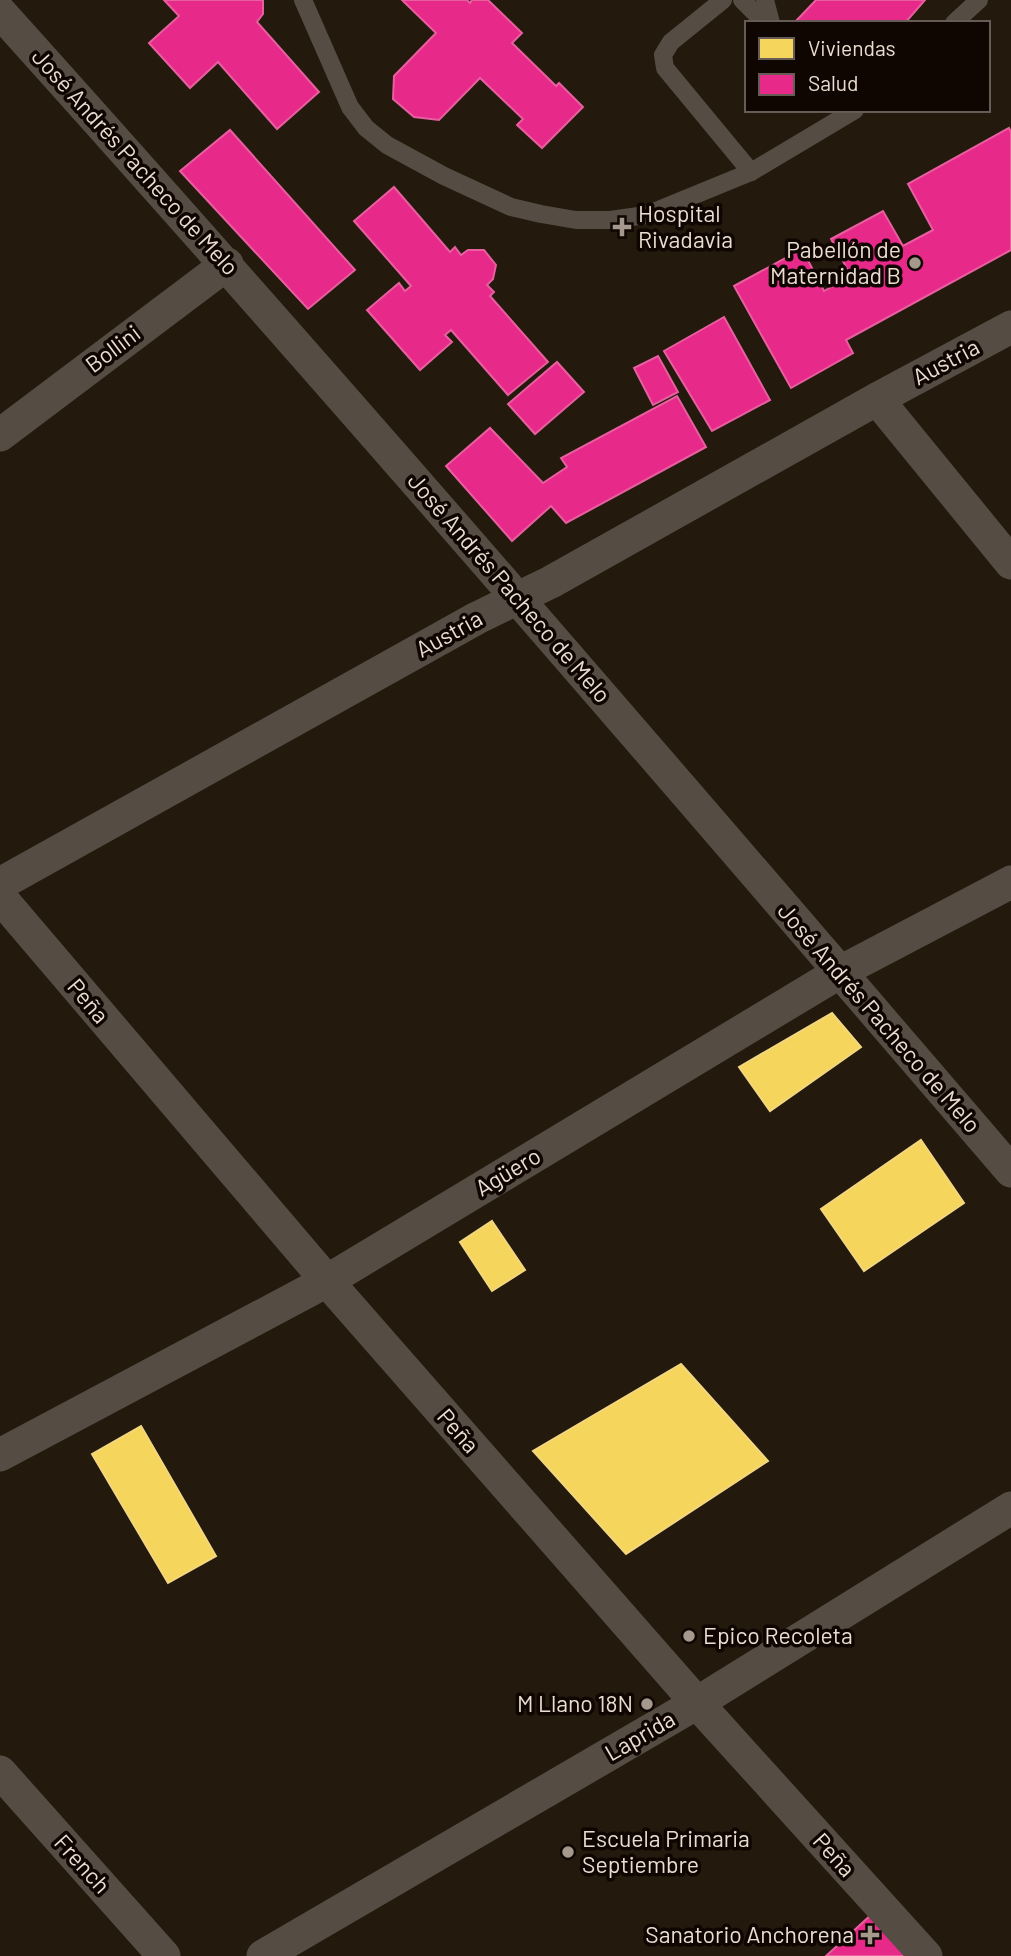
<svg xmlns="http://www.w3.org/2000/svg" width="1011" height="1956" font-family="Barlow,sans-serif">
  <rect width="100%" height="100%" fill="#24190d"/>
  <g fill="#f6d55c" stroke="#f3d77f" stroke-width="2">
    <path d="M832,1013l29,34 -91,64 -31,-44z"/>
    <path d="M921,1140l43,63 -100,68 -43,-62z"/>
    <path d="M492,1221l33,49 -33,21 -32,-49z"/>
    <path d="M681,1364l87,97 -142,93 -93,-103z"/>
    <path d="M141,1426l75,130 -48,27 -76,-129z"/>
  </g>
  <g fill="#e7298a" stroke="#e85f9f" stroke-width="2">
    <path d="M164,0h99v14l-6,8 62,70 -42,37 -59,-67 -28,26 -41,-45 30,-27z"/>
    <path d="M402,0h65l3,3 2,-3h16l34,33 -10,10 44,43 3,-3 24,24 -41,41 -25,-23 6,-6 -43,-41 -41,42 -25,-3 -21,-18 1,-23 42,-43z"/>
    <path d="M816,0h109l-20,23h-111z"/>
    <path d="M1009,128l2,4v118l-165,90 7,13 -62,35 -57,-102 68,-37 22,42 27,-15 -20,-37 52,-28 20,35 30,-16 -25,-46z"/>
    <path d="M230,130l125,140 -47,39 -128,-138z"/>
    <path d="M394,187l56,65 5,-5 6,8 7,-5h16l12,15 -3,14 -6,6 7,7 -4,4 58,66 -40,33 -57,-65 -6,5 7,7 -32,28 -53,-60 32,-27 6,8 6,-5 -57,-65z"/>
    <path d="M724,317l46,83 -58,31 -48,-80z"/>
    <path d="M658,356l20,36 -25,13 -19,-37z"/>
    <path d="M557,362l27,30 -49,42 -27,-30z"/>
    <path d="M677,396l29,51 -140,76 -15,-17 -39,35 -66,-75 44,-38 53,55 24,-16 -6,-9z"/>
    <path d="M872,1914l37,42h-83z"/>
  </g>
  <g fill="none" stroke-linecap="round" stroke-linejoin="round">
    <g stroke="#554c43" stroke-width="18">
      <path d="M303,0l47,107 16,21 21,17 57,31 67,31 30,7 35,6h34l36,-5 105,-43 104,-62"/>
      <path d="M723,0l-52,42 -8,13 2,13 86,104"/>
      <path d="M742,0l23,23"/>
      <path d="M765,0l6,23"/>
      <path d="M954,23l25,-23"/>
    </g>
    <g stroke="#554c43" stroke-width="33">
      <path d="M0,12c343,381 677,770 1011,1159"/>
      <path d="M877,399l134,164"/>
      <path d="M0,435l227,-171"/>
      <path d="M0,884l477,-266 74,-36 326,-183 134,-72"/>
      <path d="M0,897l327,384 370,422 229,253"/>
      <path d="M0,1455l327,-174 513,-309 171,-90"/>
      <path d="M0,1772l164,184"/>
      <path d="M263,1956l434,-253 314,-195"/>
    </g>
  </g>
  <g fill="#a5988c" stroke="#0f0602" stroke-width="2.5">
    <path d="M618.5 216.5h7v7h7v7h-7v7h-7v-7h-7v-7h7z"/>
    <circle cx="915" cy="263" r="7"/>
    <circle cx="689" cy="1636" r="7"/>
    <circle cx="647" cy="1704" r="7"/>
    <circle cx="568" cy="1852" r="7"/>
    <path d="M866.5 1924.5h7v7h7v7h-7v7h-7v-7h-7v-7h7z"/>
  </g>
  <g text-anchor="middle" stroke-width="7" stroke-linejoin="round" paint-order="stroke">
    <g font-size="23" fill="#ebddd1" stroke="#0f0602">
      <text transform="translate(135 162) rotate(48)" y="8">José Andrés Pacheco de Melo</text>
      <text transform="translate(113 349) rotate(-37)" y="8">Bollini</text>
      <text transform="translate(946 362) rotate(-28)" y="8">Austria</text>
      <text transform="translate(509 588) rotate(49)" y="8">José Andrés Pacheco de Melo</text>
      <text transform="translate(449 634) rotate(-29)" y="8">Austria</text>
      <text transform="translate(88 1001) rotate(50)" y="8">Peña</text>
      <text transform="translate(879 1018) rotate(49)" y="8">José Andrés Pacheco de Melo</text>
      <text transform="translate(508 1172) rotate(-31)" y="8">Agüero</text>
      <text transform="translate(458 1431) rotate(49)" y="8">Peña</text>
      <text transform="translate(640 1736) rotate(-30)" y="8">Laprida</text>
      <text transform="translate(834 1855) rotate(48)" y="8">Peña</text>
      <text transform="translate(82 1864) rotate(48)" y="8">French</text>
    </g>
    <g font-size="23" fill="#ebddd1" stroke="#0f0602" text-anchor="start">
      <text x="638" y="222">Hospital<tspan x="638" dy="26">Rivadavia</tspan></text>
      <text x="901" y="258" text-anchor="end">Pabellón de<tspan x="901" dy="26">Maternidad B</tspan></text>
      <text x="703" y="1644">Epico Recoleta</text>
      <text x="633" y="1712" text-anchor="end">M Llano 18N</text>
      <text x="582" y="1847">Escuela Primaria<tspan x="582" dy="26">Septiembre</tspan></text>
      <text x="854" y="1943" text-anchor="end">Sanatorio Anchorena</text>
    </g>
  </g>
  <rect x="745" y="21" width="245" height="91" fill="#0f0602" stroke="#675c55" stroke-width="2"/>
  <rect x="759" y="38" width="35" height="21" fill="#f6d55c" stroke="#675c55" stroke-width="2"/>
  <text x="808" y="56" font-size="21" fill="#ebddd1">Viviendas</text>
  <rect x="759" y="74" width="35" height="21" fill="#e7298a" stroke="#675c55" stroke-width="2"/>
  <text x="808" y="91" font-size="21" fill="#ebddd1">Salud</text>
</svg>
